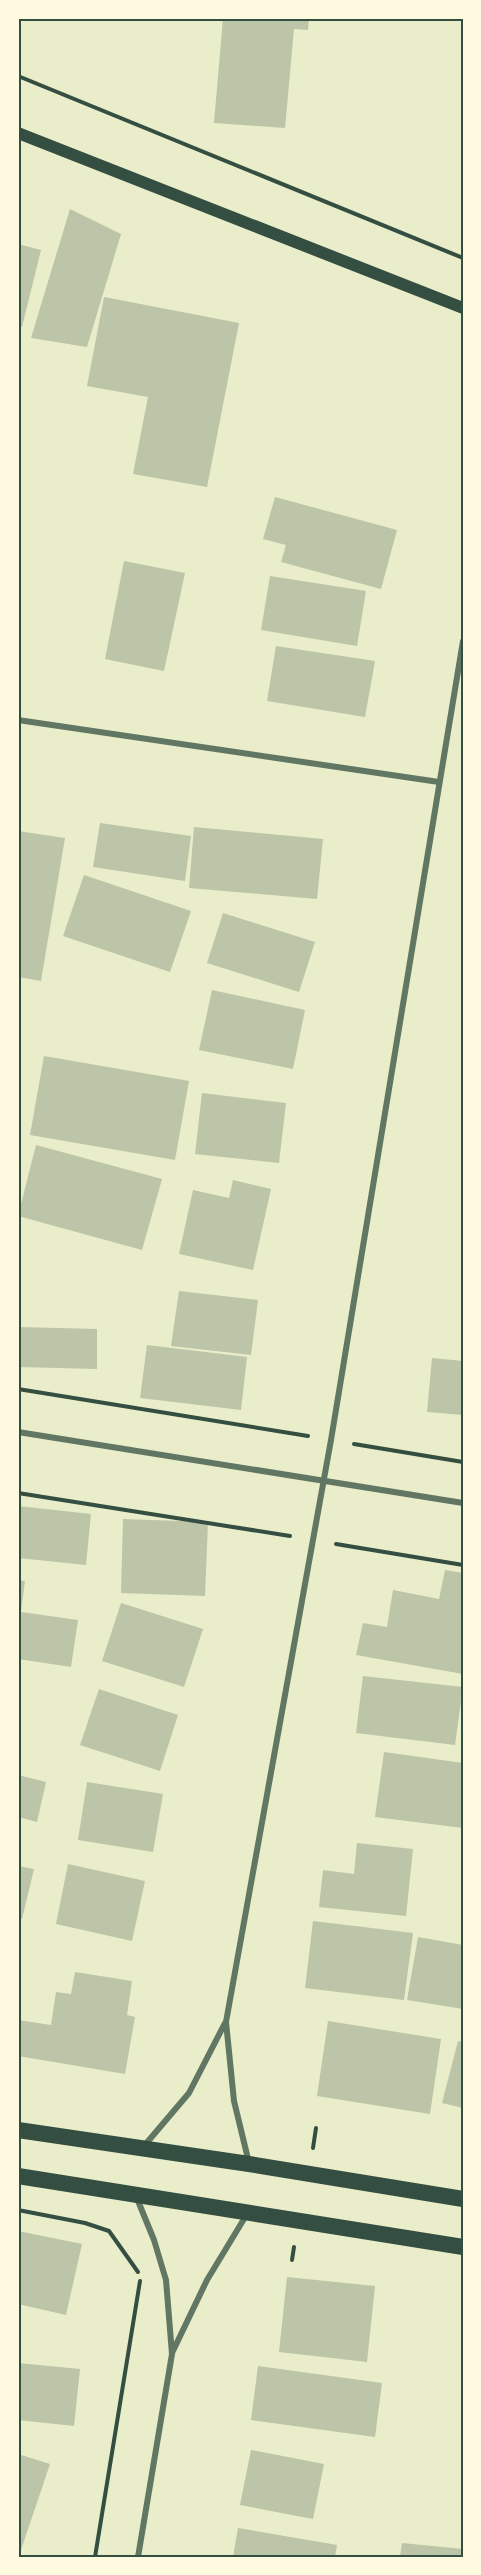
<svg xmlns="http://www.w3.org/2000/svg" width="481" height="2575" font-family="'Source Sans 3',sans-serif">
  <rect width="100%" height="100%" fill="#e9edc9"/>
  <g fill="#bcc5a7">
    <path d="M223,18h86l-1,12 -14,-1 -9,99 -71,-5z"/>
    <path d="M70,209l51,25 -34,113 -56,-9z"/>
    <path d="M18,244l23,6 -19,77 -4,-1z"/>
    <path d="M104,297l135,26 -32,164 -74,-13 15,-77 -61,-11z"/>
    <path d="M275,497l122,33 -16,59 -100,-27 5,-17 -23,-6z"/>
    <path d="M124,561l61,12 -21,98 -59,-12z"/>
    <path d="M270,576l96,15 -9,55 -96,-16z"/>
    <path d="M276,646l99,15 -10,56 -98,-16z"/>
    <path d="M100,823l91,13 -6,45 -92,-14z"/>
    <path d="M194,827l129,12 -6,60 -128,-11z"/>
    <path d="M18,831l47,7 -24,143 -23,-4z"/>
    <path d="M84,875l107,36 -21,61 -107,-36z"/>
    <path d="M223,913l92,29 -16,50 -92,-29z"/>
    <path d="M212,990l93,20 -12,59 -94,-19z"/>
    <path d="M44,1056l145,25 -14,79 -145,-25z"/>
    <path d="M202,1093l84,10 -7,60 -84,-9z"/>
    <path d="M36,1145l126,34 -20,71 -124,-34z"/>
    <path d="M233,1180l38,9 -18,81 -74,-16 14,-64 36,8z"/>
    <path d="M179,1291l79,9 -7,55 -80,-9z"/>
    <path d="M18,1327l79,2v40l-79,-2z"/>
    <path d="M147,1345l100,12 -6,53 -101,-12z"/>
    <path d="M432,1358l31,3v54l-36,-3z"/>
    <path d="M18,1506l73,8 -5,51 -68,-7z"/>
    <path d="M123,1519l85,3 -3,74 -84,-3z"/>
    <path d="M445,1570l18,3v101l-107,-19 7,-32 24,4 6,-37 46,9z"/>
    <path d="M18,1580l7,1 -4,31 57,8 -7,47 -53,-8z"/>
    <path d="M121,1603l82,26 -19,58 -82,-26z"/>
    <path d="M363,1676l100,11 -8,58 -99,-12z"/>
    <path d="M99,1689l79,26 -18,56 -80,-26z"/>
    <path d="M384,1752l79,11v65l-88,-11z"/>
    <path d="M18,1775l28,7 -9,40 -19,-5z"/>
    <path d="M87,1782l76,12 -10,58 -75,-12z"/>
    <path d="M357,1843l56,6 -7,67 -87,-9 4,-37 31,4z"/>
    <path d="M68,1864l77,17 -13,60 -76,-17z"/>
    <path d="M18,1866l16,3 -12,50h-4z"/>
    <path d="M313,1921l100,12 -9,67 -99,-12z"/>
    <path d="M418,1937l45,8v64l-56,-9z"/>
    <path d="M75,1972l57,9 -5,34 8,2 -10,57 -107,-18v-36l33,5 5,-33 15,2z"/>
    <path d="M328,2021l113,18 -11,75 -113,-18z"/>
    <path d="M458,2041l5,1v66l-21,-5z"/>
    <path d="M18,2231l64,13 -16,71 -48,-11z"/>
    <path d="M287,2277l88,9 -8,76 -88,-10z"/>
    <path d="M18,2363l62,6 -6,57 -56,-6z"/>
    <path d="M258,2366l124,17 -7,54 -124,-17z"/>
    <path d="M251,2450l73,14 -11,55 -73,-14z"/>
    <path d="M18,2454l32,10 -29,86 -3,-1z"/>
    <path d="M238,2528l99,17 -2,12h-102z"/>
    <path d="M402,2543l61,6v8h-63z"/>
  </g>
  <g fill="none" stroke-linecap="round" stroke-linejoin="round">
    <g stroke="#344e41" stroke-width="4">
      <path d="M18,76l445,182"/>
      <path d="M18,1389l290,47"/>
      <path d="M354,1444l109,18"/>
      <path d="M18,1493l272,43"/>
      <path d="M336,1544l127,21"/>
      <path d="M313,2148l3,-20"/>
      <path d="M18,2210l67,13 24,8 29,41"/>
      <path d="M292,2260l2,-13"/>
      <path d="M95,2557l45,-276"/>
    </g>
    <g stroke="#617663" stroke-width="6">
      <path d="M18,720l421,62"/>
      <path d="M18,1432l445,71"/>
      <path d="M144,2146l45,-53 36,-70"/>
      <path d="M249,2163l-15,-62 -8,-79 105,-582 132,-799"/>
      <path d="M136,2196l18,44 12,40 6,74 -34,203"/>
      <path d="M172,2353l35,-73 40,-66"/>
    </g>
    <path stroke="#344e41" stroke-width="12" d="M18,133l445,175"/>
    <g stroke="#344e41" stroke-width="16">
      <path d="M18,2130l231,34 214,35"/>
      <path d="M18,2176l445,71"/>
    </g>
  </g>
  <rect width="481" height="2575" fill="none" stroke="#fefae0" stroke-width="39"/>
  <rect x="20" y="20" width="442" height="2536" fill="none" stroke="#344e41" stroke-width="2"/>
</svg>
